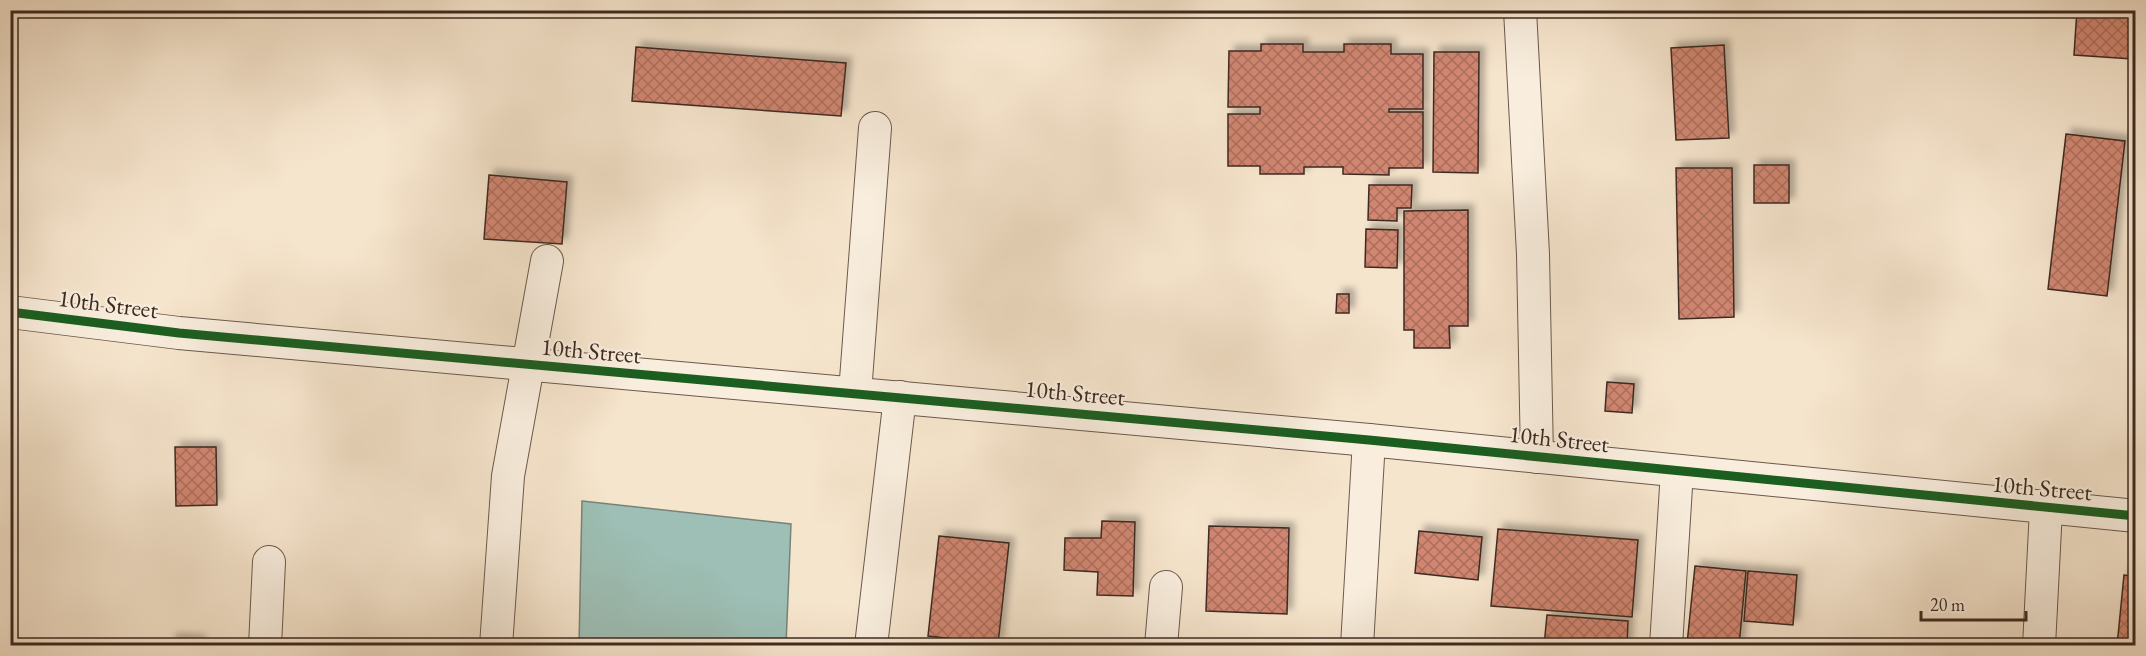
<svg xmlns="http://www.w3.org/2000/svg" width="2146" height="656" font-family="'EB Garamond',serif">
  <defs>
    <pattern id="building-cross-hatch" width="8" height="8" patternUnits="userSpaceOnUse" patternTransform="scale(1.5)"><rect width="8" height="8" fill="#d18671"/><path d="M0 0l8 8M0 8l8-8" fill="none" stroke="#ab6e5c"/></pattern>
    <filter id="shadow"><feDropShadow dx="5.5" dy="-5.5" stdDeviation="3" flood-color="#0004"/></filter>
  </defs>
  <rect width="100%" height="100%" fill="#f6e5cd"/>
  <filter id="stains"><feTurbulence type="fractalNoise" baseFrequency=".00333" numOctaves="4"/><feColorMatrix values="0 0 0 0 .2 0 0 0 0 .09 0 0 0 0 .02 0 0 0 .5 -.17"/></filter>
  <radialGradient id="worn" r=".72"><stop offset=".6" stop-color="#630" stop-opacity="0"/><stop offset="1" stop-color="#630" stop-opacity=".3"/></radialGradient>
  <path fill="#9dbfb5" stroke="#778379" stroke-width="1.5" d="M582,501l209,23 -5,121h-207z"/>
  <g fill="url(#building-cross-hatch)" stroke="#3e2a20" stroke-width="1.5" filter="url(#shadow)">
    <path d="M2077,10h59l-4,49 -58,-4z"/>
    <path d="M1261,44h42v8h41v-8h47v10h32v55h-34v3h34v56h-34v7l-46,-1v-7h-39v7h-44v-8h-32v-52h32v-7h-32l1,-56h32z"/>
    <path d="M1724,45l5,93 -53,2 -5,-92z"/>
    <path d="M636,47l210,16 -5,53 -209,-15z"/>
    <path d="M1434,52h45l-1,121 -45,-1z"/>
    <path d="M2066,134l59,7 -18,155 -59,-7z"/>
    <rect x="1754" y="165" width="35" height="38"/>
    <path d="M1676,168h56l2,149 -55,2z"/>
    <path d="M489,175l78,7 -5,62 -78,-5z"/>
    <path d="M1369,185h43l-1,23h-14v13l-29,-1z"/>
    <path d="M1468,210v116h-19l1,22h-36v-18h-10v-119z"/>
    <path d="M1366,229l32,1 -1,38 -32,-1z"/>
    <path d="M1337,294h12v19h-13z"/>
    <path d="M1607,382l27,2 -2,29 -27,-2z"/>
    <path d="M175,447h41l1,58 -41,1z"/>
    <path d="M1102,521l33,1 -2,74 -36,-1 1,-23 -34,-2 1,-32h36z"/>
    <path d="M1209,526l80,2 -2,86 -81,-3z"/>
    <path d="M1498,529l140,11 -6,77 -141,-11z"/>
    <path d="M1419,531l63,6 -4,43 -63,-7z"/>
    <path d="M939,536l70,7 -11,101 -70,-8z"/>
    <path d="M1695,566l51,5 -7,75 -52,-2z"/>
    <path d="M1748,571l49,4 -4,50 -49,-4z"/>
    <path d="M2124,575l12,2v69h-19z"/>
    <path d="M1547,615l81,6 -1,25h-83z"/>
    <path d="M171,639l29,2v5h-30z"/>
  </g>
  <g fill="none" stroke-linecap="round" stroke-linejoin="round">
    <g stroke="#6c594b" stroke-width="34">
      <g id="street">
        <path d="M1520,10l13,244 4,203"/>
        <path d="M10,312l169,21 1190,107 767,76"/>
        <path d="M855,393l20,-265"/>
        <path d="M265,646l4,-84"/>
        <path d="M496,646l12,-170 39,-215"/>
        <path d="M871,646l29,-249"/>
        <path d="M1161,646l5,-59"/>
        <path d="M1357,646l12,-206"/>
        <path d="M1666,646l11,-175"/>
        <path d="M2039,646l7,-137"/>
      </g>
    </g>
    <use href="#street" stroke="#f9eede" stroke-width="32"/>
    <g stroke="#f9eede" stroke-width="13">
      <path id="cycleway" d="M10,312l169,21 1190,107 767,76"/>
    </g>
    <use href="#cycleway" stroke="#1b5e20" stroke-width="9"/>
  </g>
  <g text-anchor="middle" stroke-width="4.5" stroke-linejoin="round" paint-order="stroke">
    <g font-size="24" fill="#3e2a20" stroke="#f9eede">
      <text transform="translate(108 304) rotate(7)" y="8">10th Street</text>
      <text transform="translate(591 351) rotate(5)" y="8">10th Street</text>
      <text transform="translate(1075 393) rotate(5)" y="8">10th Street</text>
      <text transform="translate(1559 439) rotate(6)" y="8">10th Street</text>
      <text transform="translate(2042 488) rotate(5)" y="8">10th Street</text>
    </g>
  </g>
  <rect width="2146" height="656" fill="none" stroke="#f6e5cd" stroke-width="36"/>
  <rect x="12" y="12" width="2122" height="632" fill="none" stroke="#3e2a20" stroke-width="3"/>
  <rect x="18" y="18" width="2110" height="620" fill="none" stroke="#3e2a20" stroke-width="1.5"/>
  <path d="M1921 611v9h105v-9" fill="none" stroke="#3e2a20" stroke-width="3"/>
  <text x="1930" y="611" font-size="18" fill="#3e2a20" stroke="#f9eede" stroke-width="4.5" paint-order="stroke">20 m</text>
  <rect width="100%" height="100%" filter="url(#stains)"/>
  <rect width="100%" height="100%" fill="url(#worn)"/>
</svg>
